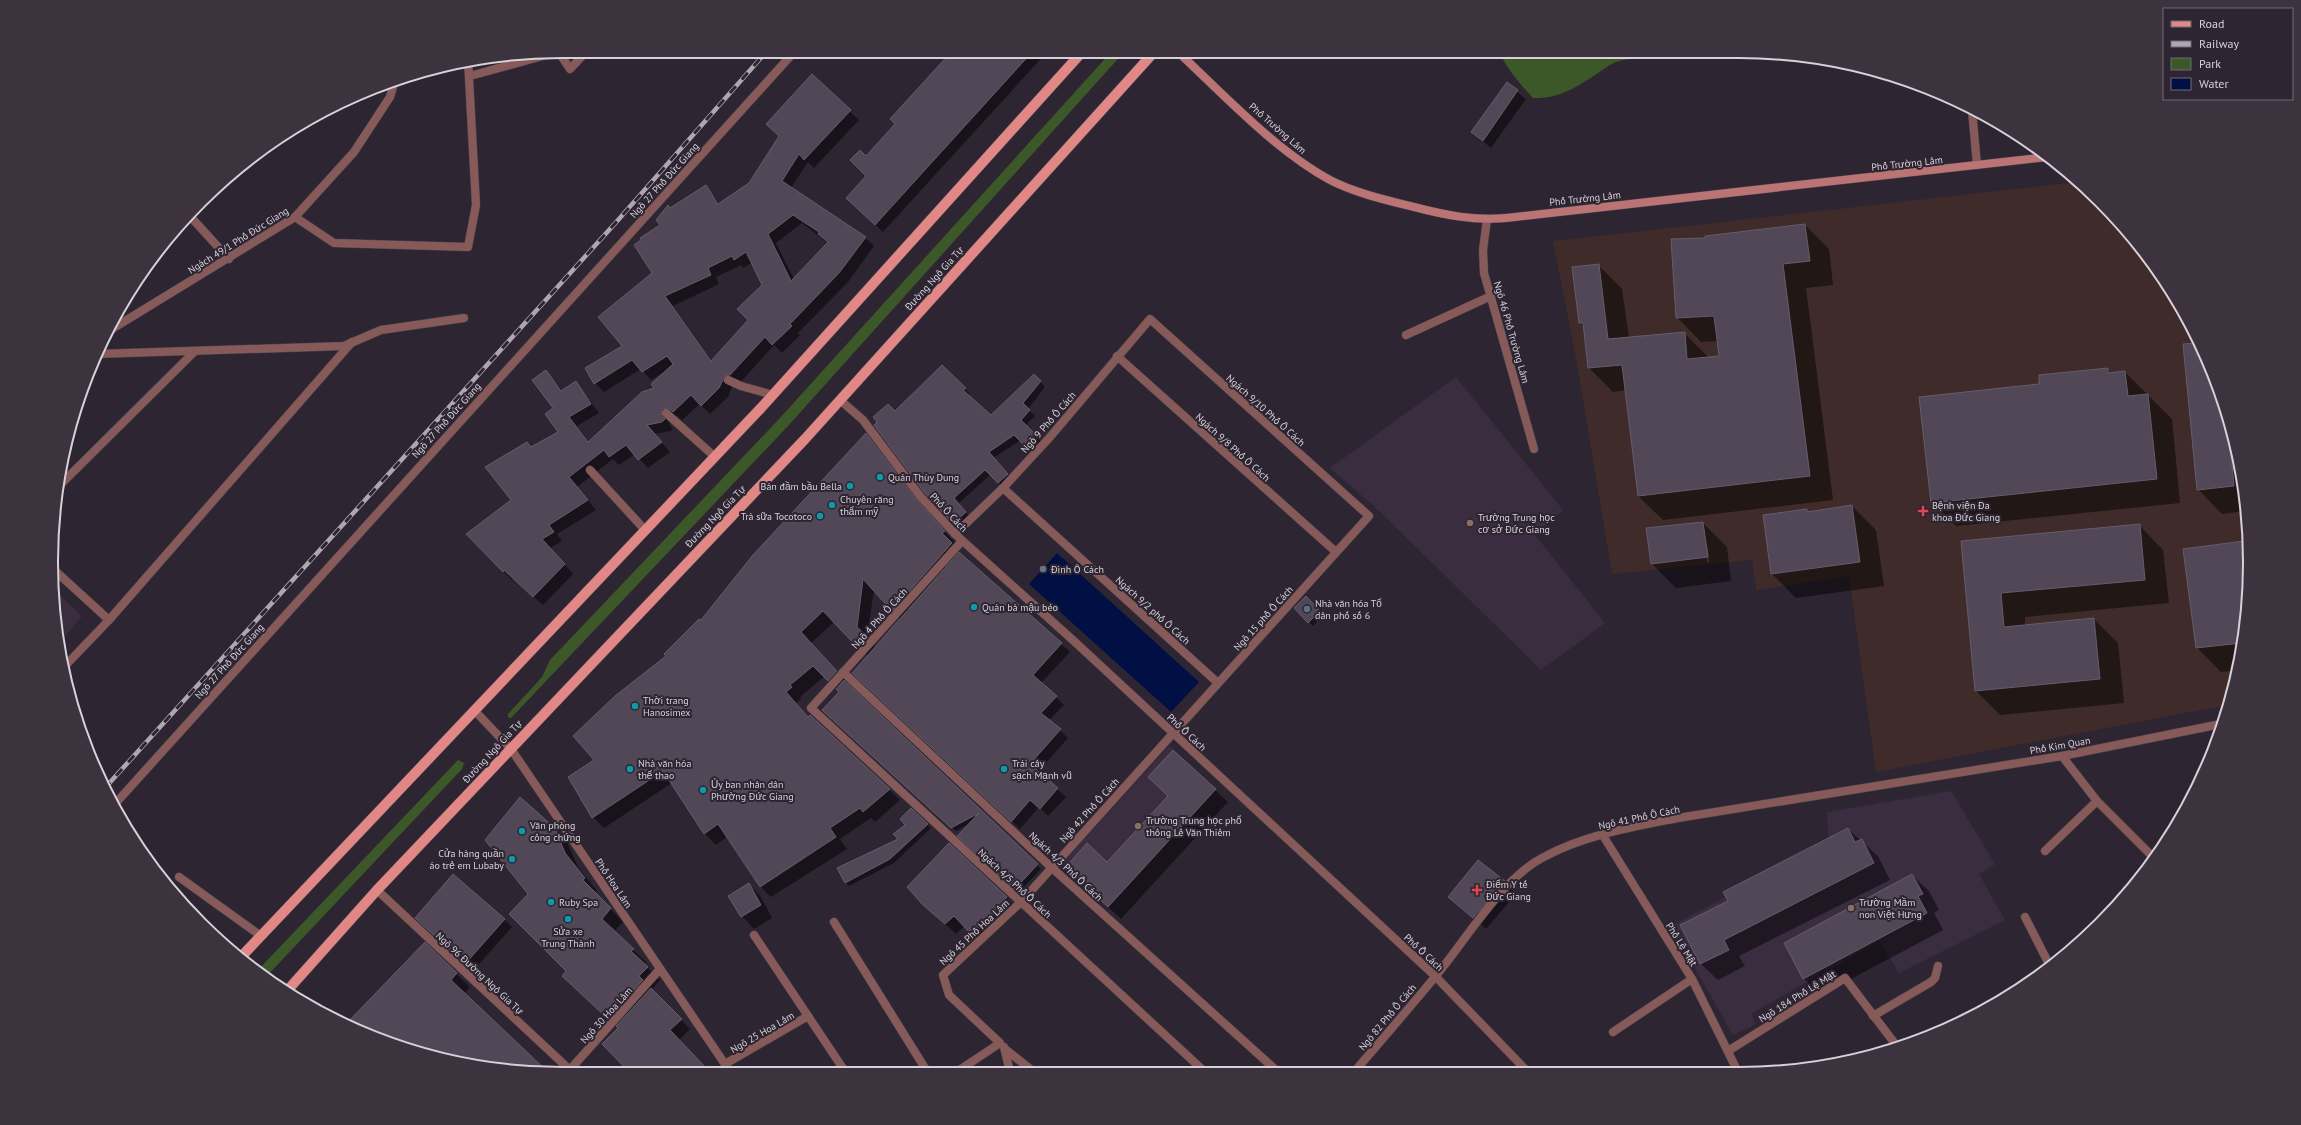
<svg xmlns="http://www.w3.org/2000/svg" width="2301" height="1125" font-family="'PT Sans',sans-serif">
  <rect width="100%" height="100%" fill="#2e2532"/>
  <g fill="#3a2d40">
    <path d="M1456,377l107,133 -28,25 70,88 -64,47 -166,-163 -45,-39z"/>
    <path d="M53,589l29,27 -23,28 -4,-15z"/>
    <path d="M1169,746l47,43 -108,118 -47,-43z"/>
    <path d="M1951,791l44,73 -16,10 26,46 -106,53 -20,-32 -128,73 5,10 -23,11 -62,-109 55,-29 -3,-5 106,-54 -2,-26z"/>
  </g>
  <path fill="#3f2b29" d="M2078,182l22,19 64,78 47,88 29,96 10,100 -10,100 -13,42 -351,67 -27,-196 -93,14 -4,-30 -140,14 -34,-205 -25,-128z"/>
  <g fill="#3c5728">
    <path d="M1112,51h13l-337,375 -277,292 -3,-1v-3l34,-37 8,-17 229,-241z"/>
    <path d="M1501,51h191c-20,11 -53,3 -76,11 -6,2 -13,8 -18,11 -21,14 -39,26 -65,25 -8,-9 -33,-36 -32,-47z"/>
    <path d="M458,760l6,3 -2,6 -197,209 -8,-7z"/>
  </g>
  <path fill="#000f44" d="M1057,553l142,129 -28,30 -142,-128z"/>
  <g fill="#0007" fill-rule="evenodd">
    <path d="M968,51h80l-165,181 -28,-26 12,-30v-19z"/>
    <path d="M812,76l47,44 -45,48 -6,-6 -17,26 74,49 9,9 -26,36 -50,51 2,2 -18,18 -8,-8 -35,39h-6l-5,13 -18,17 -10,-10 -18,16 -5,-4 -6,2 -2,6 4,5 -2,2 -17,3 16,18 -22,16 -13,-14 -16,11 -6,-6 -36,28 19,23 -39,24 5,7 -12,7 23,26 -30,31 -30,-26 -1,1 -45,-46 46,-33 18,-53 29,-16 -14,-60 17,19 13,-8 23,30 -22,13 12,16 67,-54 8,-16 -13,8 -10,-11 -37,23 -9,-9 28,-36 31,-74 7,-47 10,-17 35,-23 14,18 29,-20 31,-48zM802,223l26,20 -34,36 -18,-36zM752,263l11,22 -14,35 -37,41 -39,-55 46,-22 -3,-7 25,-12 2,3z"/>
    <path d="M1507,84l19,15 -35,49 -19,-16z"/>
    <path d="M1805,225l24,24 4,36 -27,3 27,212 -170,20 -25,-24 -12,-106 -13,2 -24,-24 -4,-40 -5,-5 18,-58 24,24 7,49 55,-5 24,24h12l-2,-16 -17,1 -24,-25 29,-78z"/>
    <path d="M2199,344l12,23 29,96 5,48 -23,3 -24,-25 -14,-144z"/>
    <path d="M942,366l28,28 -2,2 23,21 49,-36 5,6 -17,22 7,7 -10,10 16,15 -10,10 -10,-11 -28,18 20,22 -9,8 -13,-14 -33,30 13,14 -12,10 -5,-5 -59,-110z"/>
    <path d="M2107,369l5,5 13,-2 47,47 8,84 -224,23 -24,-24z"/>
    <path d="M866,435l11,10 49,66 29,32 -3,2 10,10 108,97 -29,31 23,22 -15,15 19,18 -30,34 28,25 -18,19 -9,-9 -19,22 -159,-148 7,-25 -34,-34 -23,21 37,39 -2,2 195,185 -22,23 -60,-56 10,-12 -13,7 -133,-121 17,-18 -15,-16 -25,21 2,1 -6,5 13,15 1,-2 90,84 -25,22 -4,-4 -31,21 7,10 -76,48 -11,-11 -32,-50 -12,9 -11,-11 -33,-51 -68,45 -11,-11 -23,-39 25,-18 73,-104zM874,590l27,29 -25,28 -9,-9z"/>
    <path d="M1852,506l24,24 8,56 -88,12 -24,-24 34,-64 3,2z"/>
    <path d="M1703,523l24,24 4,34 -55,7 -24,-24zM1706,548h2l1,14 -2,1z"/>
    <path d="M2139,525l24,25 6,53 -144,14v9l69,-7 24,24 6,60 -124,12 -24,-24 -14,-149z"/>
    <path d="M2244,542l4,5 2,16 -10,100 -2,7 -17,2 -24,-24 -13,-98z"/>
    <path d="M1306,598l17,18 -10,10 -18,-18z"/>
    <path d="M1215,790l13,12 -107,117 -42,-39 28,-17z"/>
    <path d="M911,810l20,18 -37,35 -45,23 -4,-4 55,-42z"/>
    <path d="M554,828l13,14 11,25 19,24 -2,2 28,29 -9,10 32,30 -2,2 16,16 -8,9 38,40 -11,11 32,33 -78,1 -14,-45 -43,-41 -46,-94z"/>
    <path d="M1848,829l30,27 12,24 -151,76 6,10 -27,14 -17,-16 -19,-38 48,-25z"/>
    <path d="M949,845l68,63 -5,5 2,2 -32,29 -17,-18 -9,8 -33,-30z"/>
    <path d="M1912,875l17,16 10,19 -5,3 9,17 -122,65 -17,-16 -19,-36z"/>
    <path d="M1504,882l12,12 -30,35 -36,-32z"/>
    <path d="M749,884l12,13 11,21 -18,11 -12,-13z"/>
    <path d="M504,919l8,8 -39,44 -49,-46z"/>
    <path d="M425,944l45,43 -6,7 83,79 -85,-9 -95,-29 -20,-11z"/>
  </g>
  <g fill="#514756" stroke="#665c6b" fill-rule="evenodd">
    <path d="M952,51h81l-158,174 -29,-27 20,-22 -16,-16 10,-10 6,6 29,-32 -5,-5z"/>
    <path d="M812,74l39,36 -47,50 -5,-6 -17,27 84,56 -27,36 -49,51 2,2 -20,19 -7,-8 -35,38 -5,1 -6,12 -18,18 -10,-11 -18,17 -5,-4 -6,1 -1,5 4,5 -3,3 -15,3 15,17 -24,18 -12,-15 -17,12 -5,-7 -35,27 19,23 -39,25 5,7 -12,7 23,25 -32,33 -29,-27 -1,2 -37,-38 45,-34 -26,-33 42,-25 4,5 27,-15 -13,-18 8,-6 -21,-28 14,-10 15,21 15,-10 15,23 -22,13 19,25 54,-50 12,-4 -3,-4 22,-20 -6,-8 -25,16 -10,-12 -38,24 -9,-16 37,-22 -24,-29 54,-44 -18,-28 7,-5 -1,-2 20,-13 -4,-5 12,-15 2,3 36,-23 12,19 31,-21 30,-47 -13,-12zM793,215l26,17 -1,2 10,8 -37,39 -23,-47zM746,252l16,33 -25,24 11,11 -37,41 -46,-65 46,-21 -3,-7 24,-12 2,4z"/>
    <path d="M1507,82l11,8 -35,51 -12,-9z"/>
    <path d="M1805,224l5,37 -27,3 27,212 -172,20 -16,-131 -34,3 -5,-45h-4l-7,-56 27,-3 9,75 77,-7 2,27 32,-3 -5,-40 -38,2 -5,-79 34,-1v-2z"/>
    <path d="M2198,343l13,24 17,54 6,65 -37,4 -14,-146z"/>
    <path d="M942,365l24,23 -3,2 28,25 43,-41 7,7 -18,22 7,7 -9,10 15,15 -11,11 -11,-11 -25,17 19,22 -10,9 -13,-13 -31,28 12,14 -13,12 -29,-32 -50,-67 3,-3 -4,-5 15,-13 7,7z"/>
    <path d="M2108,368v5l17,-2 3,25 20,-2 9,85 -226,24 -12,-106 120,-13v-9z"/>
    <path d="M866,433l50,66 29,32 -3,2 10,10 -60,68 -29,-32 -6,48 11,10 -10,11 -35,-37 -22,21 36,39 -9,10 -15,-15 -23,19 2,2 -6,5 22,25 2,-2 80,74 -27,23 -3,-4 -30,20 6,9 -76,50 -42,-63 -14,10 -41,-63 -71,47 -24,-41 26,-17 -21,-24 42,-40 51,-40 -2,-2 35,-35 2,1 52,-65z"/>
    <path d="M1852,505l8,57 -89,12 -8,-59 44,-6v3z"/>
    <path d="M1703,522l5,35 -57,7 -5,-36z"/>
    <path d="M2140,524l5,56 -144,13 3,34 90,-9 6,61 -125,12 -14,-150z"/>
    <path d="M2244,541l5,35 -7,67 -46,5 -13,-99z"/>
    <path d="M959,552l103,91 -29,32 24,21 -16,17 20,16 -31,35 28,24 -18,21 -10,-9 -19,22 -159,-149z"/>
    <path d="M1306,596l14,15 -12,12 -14,-15z"/>
    <path d="M844,680l194,184 -23,25 -58,-53 22,-23 -28,15 -129,-118 17,-18 -3,-3z"/>
    <path d="M1173,750l43,39 -108,118 -43,-39 22,-25 20,19 61,-66 -20,-19z"/>
    <path d="M520,797l35,31 10,25 20,25 -2,2 28,28 -9,11 32,30 -3,2 17,16 -9,9 4,4 -35,39 -46,-43 4,-5 -57,-57 19,-20 -43,-54z"/>
    <path d="M911,808l17,16 -38,35 -45,24 -8,-15 61,-29 -5,-5 12,-9 -5,-6z"/>
    <path d="M1848,828l7,14 7,-3 12,24 -150,77 5,10 -29,14 -20,-39 48,-24 -5,-9z"/>
    <path d="M949,843l58,54 -5,5 2,2 -33,30 -17,-18 -9,8 -22,-19 -16,-18z"/>
    <path d="M1478,860l27,21 -32,37 -25,-21z"/>
    <path d="M453,874l52,45 -40,45 -50,-46z"/>
    <path d="M1912,874l11,20 -5,2 9,17 -124,66 -19,-36z"/>
    <path d="M749,883l12,22 -20,12 -13,-21z"/>
    <path d="M425,942l32,31 -6,7 98,93 -87,-9 -95,-29 -21,-11z"/>
    <path d="M651,988l31,31 -12,11 41,43 -80,1 -29,-30 16,-16 -2,-2z"/>
  </g>
  <g fill="none" stroke-linecap="round" stroke-linejoin="round">
    <g stroke="#49414d" stroke-width="9">
      <g id="minor">
        <path d="M558,51l12,18 17,-18"/>
        <path d="M470,76l87,-24"/>
        <path d="M1972,110l5,55"/>
        <path d="M189,215l40,44"/>
        <path d="M295,217l39,26 134,4 8,-42 -8,-145"/>
        <path d="M1487,219l-4,31 1,23 50,176"/>
        <path d="M1406,335l85,-39"/>
        <path d="M96,354l248,-8 37,-16 83,-12"/>
        <path d="M1117,356l219,196"/>
        <path d="M728,380l13,6 32,9"/>
        <path d="M840,400l23,20 57,76 35,38 120,108 360,334 92,95"/>
        <path d="M666,413l49,44"/>
        <path d="M590,470l55,60"/>
        <path d="M58,487l136,-135"/>
        <path d="M1003,488l215,195"/>
        <path d="M962,541l-151,167 394,364"/>
        <path d="M51,567l58,53"/>
        <path d="M64,667l45,-47 243,-278"/>
        <path d="M843,672l208,195 226,204"/>
        <path d="M2062,756l35,45 57,57"/>
        <path d="M114,805l681,-754"/>
        <path d="M2045,851l52,-50"/>
        <path d="M179,877l82,59"/>
        <path d="M377,890l193,180"/>
        <path d="M2025,917l26,51"/>
        <path d="M834,922l94,151"/>
        <path d="M754,935l92,138"/>
        <path d="M1873,1016l58,-34 4,-4 3,-12"/>
        <path d="M1613,1032l79,-53"/>
        <path d="M1004,1047l6,25"/>
        <path d="M1005,1049l29,23"/>
        <path d="M1728,1051l117,-73 51,67"/>
        <path d="M725,1064l83,-48"/>
        <path d="M1355,1071c29,-34 59,-68 88,-104 27,-34 61,-89 99,-109 42,-23 90,-31 136,-40l384,-62 159,-32"/>
        <path d="M567,1073l93,-104"/>
        <path d="M955,1073l45,-30 -51,-48 -6,-20 78,-73 348,-386 -219,-197 -100,118 -47,51 -48,46"/>
      </g>
    </g>
    <g stroke="#49414d" stroke-width="9">
      <g id="tertiary">
        <path d="M107,332l188,-115 59,-65 36,-55 5,-17"/>
        <path d="M474,710l37,39 220,324"/>
        <path d="M1602,834l90,145 45,91"/>
      </g>
    </g>
    <g stroke="#49414d" stroke-width="9">
      <path id="secondary" d="M1177,51c45,42 99,100 153,129 25,13 56,20 84,27 31,8 60,14 92,11l541,-61"/>
    </g>
    <g stroke="#49414d" stroke-width="11">
      <g id="primary">
        <path d="M240,958l521,-550 322,-357"/>
        <path d="M286,992l91,-102 428,-451 350,-388"/>
      </g>
    </g>
    <use href="#minor" stroke="#855a59" stroke-width="8"/>
    <use href="#tertiary" stroke="#855a59" stroke-width="8"/>
    <use href="#secondary" stroke="#b97473" stroke-width="8"/>
    <use href="#primary" stroke="#e18887" stroke-width="10"/>
    <g stroke="#aea7b1" stroke-width="4.5">
      <path id="rail" d="M104,789l515,-570 148,-168"/>
    </g>
    <use href="#rail" stroke="#2e2532" stroke-width="3" stroke-dasharray="9" stroke-linecap="butt"/>
  </g>
  <g fill="#0f9aa8" stroke="#2e2532" stroke-width="1.5">
    <circle cx="880" cy="477" r="4"/>
    <circle cx="850" cy="486" r="4"/>
    <circle cx="832" cy="505" r="4"/>
    <circle cx="820" cy="516" r="4"/>
    <circle cx="974" cy="607" r="4"/>
    <circle cx="635" cy="706" r="4"/>
    <circle cx="630" cy="769" r="4"/>
    <circle cx="1004" cy="769" r="4"/>
    <circle cx="703" cy="790" r="4"/>
    <circle cx="522" cy="831" r="4"/>
    <circle cx="512" cy="859" r="4"/>
    <circle cx="551" cy="902" r="4"/>
    <circle cx="568" cy="919" r="4"/>
  </g>
  <g fill="#e0444e" stroke="#2e2532" stroke-width="1.5">
    <path d="M1921 505h4v4h4v4h-4v4h-4v-4h-4v-4h4z"/>
    <path d="M1475 884h4v4h4v4h-4v4h-4v-4h-4v-4h4z"/>
  </g>
  <g fill="#8d6e63" stroke="#2e2532" stroke-width="1.5">
    <circle cx="1470" cy="523" r="4"/>
    <circle cx="1138" cy="826" r="4"/>
    <circle cx="1851" cy="908" r="4"/>
  </g>
  <circle fill="#6b7280" stroke="#2e2532" stroke-width="1.5" cx="1043" cy="569" r="4"/>
  <circle fill="#5c6f8a" stroke="#2e2532" stroke-width="1.5" cx="1307" cy="609" r="4"/>
  <g text-anchor="middle" stroke-width="4" stroke-linejoin="round" paint-order="stroke">
    <g font-size="10" fill="#d7d1d9" stroke="#2e2532">
      <text transform="translate(1278 128) rotate(41)" y="4">Phố Trường Lâm</text>
      <text transform="translate(1907 163) rotate(-6)" y="4">Phố Trường Lâm</text>
      <text transform="translate(664 180) rotate(-48)" y="4">Ngõ 27 Phố Đức Giang</text>
      <text transform="translate(1585 198) rotate(-6)" y="4">Phố Trường Lâm</text>
      <text transform="translate(238 240) rotate(-32)" y="4">Ngách 49/1 Phố Đức Giang</text>
      <text transform="translate(934 278) rotate(-48)" y="4">Đường Ngô Gia Tự</text>
      <text transform="translate(1512 332) rotate(74)" y="4">Ngõ 46 Phố Trường Lâm</text>
      <text transform="translate(1266 410) rotate(42)" y="4">Ngách 9/10 Phố Ô Cách</text>
      <text transform="translate(446 420) rotate(-48)" y="4">Ngõ 27 Phố Đức Giang</text>
      <text transform="translate(1048 422) rotate(-49)" y="4">Ngõ 9 Phố Ô Cách</text>
      <text transform="translate(1233 447) rotate(42)" y="4">Ngách 9/8 Phố Ô Cách</text>
      <text transform="translate(949 512) rotate(47)" y="4">Phố Ô Cách</text>
      <text transform="translate(715 516) rotate(-46)" y="4">Đường Ngô Gia Tự</text>
      <text transform="translate(1153 610) rotate(42)" y="4">Ngách 9/2 phố Ô Cách</text>
      <text transform="translate(879 618) rotate(-48)" y="4">Ngõ 4 Phố Ô Cách</text>
      <text transform="translate(1263 618) rotate(-48)" y="4">Ngõ 15 phố Ô Cách</text>
      <text transform="translate(229 661) rotate(-48)" y="4">Ngõ 27 Phố Đức Giang</text>
      <text transform="translate(1187 732) rotate(43)" y="4">Phố Ô Cách</text>
      <text transform="translate(2060 745) rotate(-10)" y="4">Phố Kim Quan</text>
      <text transform="translate(492 751) rotate(-47)" y="4">Đường Ngô Gia Tự</text>
      <text transform="translate(1089 810) rotate(-48)" y="4">Ngõ 42 Phố Ô Cách</text>
      <text transform="translate(1639 817) rotate(-12)" y="4">Ngõ 41 Phố Ô Cách</text>
      <text transform="translate(1066 866) rotate(43)" y="4">Ngách 4/3 Phố Ô Cách</text>
      <text transform="translate(614 883) rotate(56)" y="4">Phố Hoa Lâm</text>
      <text transform="translate(1015 883) rotate(43)" y="4">Ngách 4/5 Phố Ô Cách</text>
      <text transform="translate(974 932) rotate(-43)" y="4">Ngõ 45 Phố Hoa Lâm</text>
      <text transform="translate(1682 944) rotate(58)" y="4">Phố Lệ Mật</text>
      <text transform="translate(1424 952) rotate(43)" y="4">Phố Ô Cách</text>
      <text transform="translate(480 973) rotate(43)" y="4">Ngõ 96 Đường Ngô Gia Tự</text>
      <text transform="translate(1797 996) rotate(-32)" y="4">Ngõ 184 Phố Lệ Mật</text>
      <text transform="translate(606 1015) rotate(-48)" y="4">Ngõ 30 Hoa Lâm</text>
      <text transform="translate(1387 1017) rotate(-50)" y="4">Ngõ 82 Phố Ô Cách</text>
      <text transform="translate(762 1032) rotate(-30)" y="4">Ngõ 25 Hoa Lâm</text>
    </g>
    <g font-size="10" fill="#d7d1d9" stroke="#2e2532" text-anchor="start">
      <text x="888" y="481">Quán Thùy Dung</text>
      <text x="842" y="490" text-anchor="end">Bán đầm bầu Bella</text>
      <text x="840" y="503">Chuyên răng<tspan x="840" dy="12">thẩm mỹ</tspan></text>
      <text x="1932" y="509">Bệnh viện Đa<tspan x="1932" dy="12">khoa Đức Giang</tspan></text>
      <text x="812" y="520" text-anchor="end">Trà sữa Tocotoco</text>
      <text x="1478" y="521">Trường Trung học<tspan x="1478" dy="12">cơ sở Đức Giang</tspan></text>
      <text x="1051" y="573">Đình Ô Cách</text>
      <text x="1315" y="607">Nhà văn hóa Tổ<tspan x="1315" dy="12">dân phố số 6</tspan></text>
      <text x="982" y="611">Quán bà mậu béo</text>
      <text x="643" y="704">Thời trang<tspan x="643" dy="12">Hanosimex</tspan></text>
      <text x="638" y="767">Nhà văn hóa<tspan x="638" dy="12">thể thao</tspan></text>
      <text x="1012" y="767">Trái cây<tspan x="1012" dy="12">sạch Mạnh vũ</tspan></text>
      <text x="711" y="788">Ủy ban nhân dân<tspan x="711" dy="12">Phường Đức Giang</tspan></text>
      <text x="1146" y="824">Trường Trung học phổ<tspan x="1146" dy="12">thông Lê Văn Thiêm</tspan></text>
      <text x="530" y="829">Văn phòng<tspan x="530" dy="12">công chứng</tspan></text>
      <text x="504" y="857" text-anchor="end">Cửa hàng quần<tspan x="504" dy="12">áo trẻ em Lubaby</tspan></text>
      <text x="1486" y="888">Điểm Y tế<tspan x="1486" dy="12">Đức Giang</tspan></text>
      <text x="559" y="906">Ruby Spa</text>
      <text x="1859" y="906">Trường Mầm<tspan x="1859" dy="12">non Việt Hưng</tspan></text>
      <text x="568" y="935" text-anchor="middle">Sửa xe<tspan x="568" dy="12">Trung Thành</tspan></text>
    </g>
  </g>
  <path d="M0 0H2301V1125H0ZM562 58H1739A504 504 0 0 1 2243 562V563A504 504 0 0 1 1739 1067H562A504 504 0 0 1 58 563V562A504 504 0 0 1 562 58Z" fill="#3c333f" fill-rule="evenodd"/>
  <path fill="none" stroke="#d7d1d9" stroke-width="2" d="M562 58H1739A504 504 0 0 1 2243 562V563A504 504 0 0 1 1739 1067H562A504 504 0 0 1 58 563V562A504 504 0 0 1 562 58Z"/>
  <rect x="2163" y="8" width="130" height="92" fill="#2e2532" stroke="#726a75"/>
  <rect x="2171" y="21" width="20" height="6" fill="#e18887" stroke="#726a75"/>
  <text x="2199" y="28" font-size="12" fill="#d7d1d9">Road</text>
  <rect x="2171" y="41" width="20" height="6" fill="#aea7b1" stroke="#726a75"/>
  <text x="2199" y="48" font-size="12" fill="#d7d1d9">Railway</text>
  <rect x="2171" y="58" width="20" height="12" fill="#3c5728" stroke="#726a75"/>
  <text x="2199" y="68" font-size="12" fill="#d7d1d9">Park</text>
  <rect x="2171" y="78" width="20" height="12" fill="#000f44" stroke="#726a75"/>
  <text x="2199" y="88" font-size="12" fill="#d7d1d9">Water</text>
</svg>
